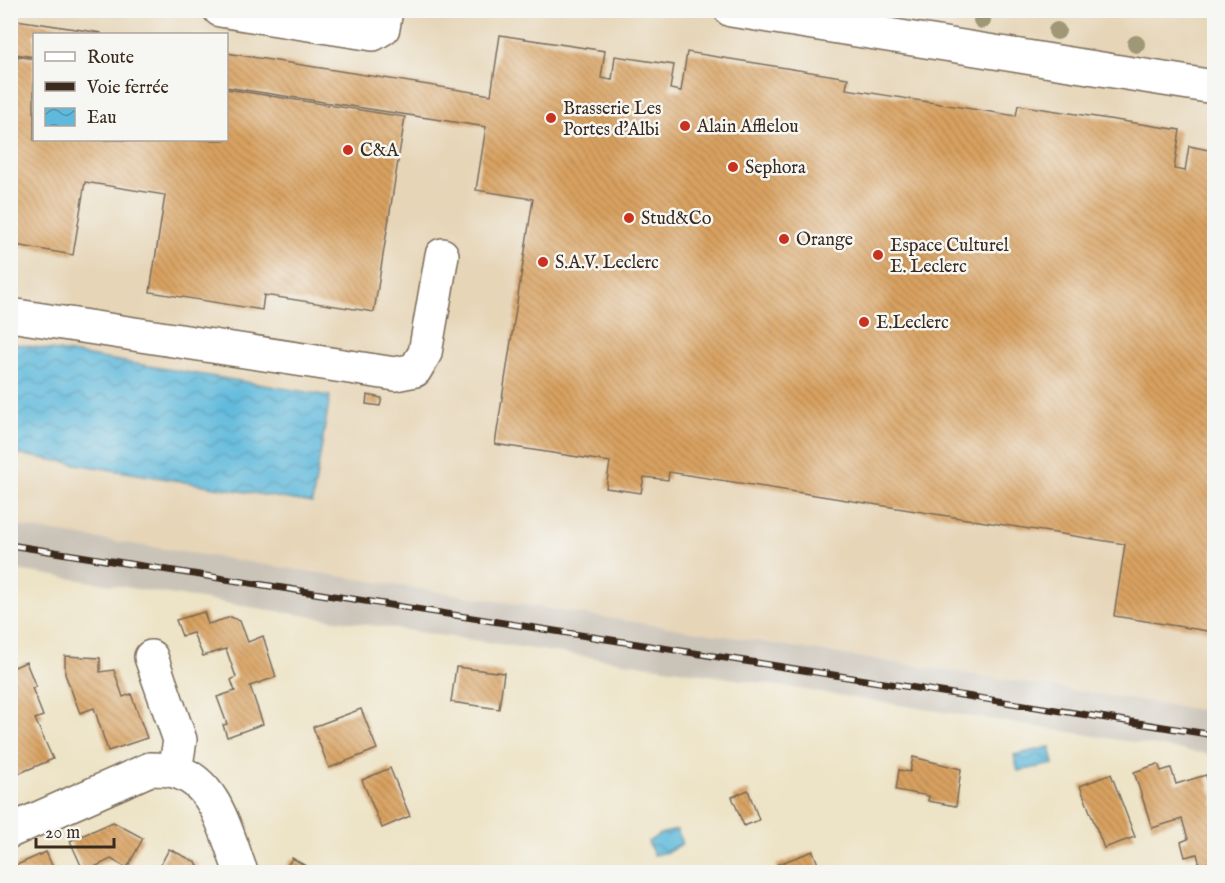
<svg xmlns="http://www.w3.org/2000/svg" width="1225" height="883" font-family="'IM FELL English',serif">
  <defs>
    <pattern id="water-waves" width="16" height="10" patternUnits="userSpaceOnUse" patternTransform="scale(1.5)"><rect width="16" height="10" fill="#5eb9dc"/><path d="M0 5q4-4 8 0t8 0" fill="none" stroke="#4f97b2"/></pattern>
    <pattern id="building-back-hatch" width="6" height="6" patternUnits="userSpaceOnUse" patternTransform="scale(1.5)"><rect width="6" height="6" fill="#d9a261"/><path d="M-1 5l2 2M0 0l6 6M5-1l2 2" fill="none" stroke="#b1844f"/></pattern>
  </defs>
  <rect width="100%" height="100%" fill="#f6f6f2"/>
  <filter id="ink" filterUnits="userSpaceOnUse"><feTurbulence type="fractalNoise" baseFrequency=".0167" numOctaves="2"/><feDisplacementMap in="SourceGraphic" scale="12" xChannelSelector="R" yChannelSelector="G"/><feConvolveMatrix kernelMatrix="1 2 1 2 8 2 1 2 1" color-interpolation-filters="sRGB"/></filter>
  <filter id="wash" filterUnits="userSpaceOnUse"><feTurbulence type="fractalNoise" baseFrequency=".008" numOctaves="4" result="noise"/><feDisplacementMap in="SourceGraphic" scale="24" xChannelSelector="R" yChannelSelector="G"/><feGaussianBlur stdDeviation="1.35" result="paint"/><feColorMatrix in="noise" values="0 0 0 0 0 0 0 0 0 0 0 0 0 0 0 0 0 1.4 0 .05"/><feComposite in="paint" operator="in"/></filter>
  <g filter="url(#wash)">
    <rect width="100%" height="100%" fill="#ede3c6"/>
    <path fill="#e6d5b7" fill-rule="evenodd" d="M10,11h1204v701l-1203,-187zM34,34h192v106h-192z"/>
    <path fill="#cac3b8" d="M10,525l1204,187v43l-522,-83 -397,-58 -284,-45z"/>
    <g fill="url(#water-waves)" stroke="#4c727d" stroke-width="1.5">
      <path d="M10,343l320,53 -18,107 -301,-50z"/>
      <path d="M1050,747l4,17 -36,7 -4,-16z"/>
      <path d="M677,830l5,14 -14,8 -14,3 -6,-13 12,-8z"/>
    </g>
    <g id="blocks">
      <g fill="url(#building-back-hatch)">
        <path d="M10,19l91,14v1h-67v23l-24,-4z"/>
        <path d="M500,35l105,16 -4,27 11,2 3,-24 59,9 -4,24 11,2 6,-39 161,26 -2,11 170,27 2,-11 162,25 -6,39 11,2 4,-25 25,5v481l-100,-16 11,-72 -456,-72 -1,8 -24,-3 -3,16 -35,-5 4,-26 -115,-18 38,-245 -57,-9 10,-63 -260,-40v-34l265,42z"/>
        <path d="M18,56l16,3v81h192v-51l179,28 -31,195 -110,-17 -2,15 -112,-18 15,-97 -80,-13 -12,73 -63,-11v-140z"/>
        <path d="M367,395l15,3 -2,8 -14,-2z"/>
        <path d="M204,612l4,12 23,-7 9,4 8,21 15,-6 13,41 -26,9 13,38 -36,13 -4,-12 4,-1 -10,-27 18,-6 -4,-11 5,-3 -10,-28 -23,7 -10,-23 -11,3 -6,-16z"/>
        <path d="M65,656l35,2v14l14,-2 9,27 8,-3 16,44 -39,13 -14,-43 -14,5 -15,-39z"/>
        <path d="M26,662l10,25 -4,1 11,28 -8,3 18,40 -38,16 -5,-11v-95z"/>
        <path d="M456,667l48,6 -5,36 -48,-7z"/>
        <path d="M361,709l16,40 -48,19 -16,-41z"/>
        <path d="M913,757l48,12 -5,37 -28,-5 1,-5 -33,-6 3,-20 11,2z"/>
        <path d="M1158,764l3,7 10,-3 5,16 30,-9 8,25v61l-14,4 -3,-11 -12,3 -4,-15 7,-3 -6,-20 -30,9 -18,-56z"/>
        <path d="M390,768l20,48 -28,12 -20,-48z"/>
        <path d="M1111,774l24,63 -31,11 -24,-62z"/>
        <path d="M748,790l11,30 -15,6 -12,-29z"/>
        <path d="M113,822l30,16 -16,30 -16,-9 -27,13 -14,-31z"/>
        <path d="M169,849l27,13 5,10h-44z"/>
        <path d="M813,851l8,21h-42l-3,-7z"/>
        <path d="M46,852l9,20h-45v-4z"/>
        <path d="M292,858l24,14h-32z"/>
        <path d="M555,866l26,6h-36z"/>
      </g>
    </g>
  </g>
  <g filter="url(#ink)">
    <use href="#blocks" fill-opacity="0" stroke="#796b59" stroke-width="1.5"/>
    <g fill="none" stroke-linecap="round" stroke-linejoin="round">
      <g stroke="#796b59" stroke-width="36">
        <g id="minor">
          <path d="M220,10l153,24 10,-6 3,-18"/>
          <path d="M731,10l483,77"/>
          <path d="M10,315l385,59 20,-4 10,-17 17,-98"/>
          <path d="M151,657l29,83 -5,31"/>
          <path d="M10,831l140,-62c7,0 16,0 24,2 43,10 53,66 67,101"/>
        </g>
      </g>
      <use href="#minor" stroke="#fff" stroke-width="33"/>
      <g stroke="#3b2a1e" stroke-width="7">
        <path id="rail" d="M10,545l1204,190"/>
      </g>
      <use href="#rail" stroke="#f6f6f2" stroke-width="4.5" stroke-dasharray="14" stroke-linecap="butt"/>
    </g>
    <g fill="#9f9776">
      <circle cx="982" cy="20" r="9"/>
      <circle cx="1057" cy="31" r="9"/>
      <circle cx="1136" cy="44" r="9"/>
    </g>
  </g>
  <g fill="#c8321e" stroke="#f6f6f2" stroke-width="2">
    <circle cx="551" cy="118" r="6"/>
    <circle cx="685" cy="126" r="6"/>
    <circle cx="348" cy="150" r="6"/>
    <circle cx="733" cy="167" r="6"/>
    <circle cx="629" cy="218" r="6"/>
    <circle cx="784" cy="239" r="6"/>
    <circle cx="878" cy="255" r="6"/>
    <circle cx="543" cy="262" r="6"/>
    <circle cx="864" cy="322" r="6"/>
  </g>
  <g text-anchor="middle" stroke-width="5" stroke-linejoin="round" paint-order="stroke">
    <g font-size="18" fill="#3b2a1e" stroke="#f6f6f2" text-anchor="start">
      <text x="563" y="114">Brasserie Les<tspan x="563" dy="21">Portes d'Albi</tspan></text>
      <text x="697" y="132">Alain Afflelou</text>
      <text x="360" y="156">C&amp;A</text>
      <text x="745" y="173">Sephora</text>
      <text x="641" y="224">Stud&amp;Co</text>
      <text x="796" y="245">Orange</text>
      <text x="890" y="251">Espace Culturel<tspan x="890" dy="21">E. Leclerc</tspan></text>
      <text x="555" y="268">S.A.V. Leclerc</text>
      <text x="876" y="328">E.Leclerc</text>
    </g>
  </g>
  <rect width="1225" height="883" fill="none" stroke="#f6f6f2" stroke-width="36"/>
  <rect x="33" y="33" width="195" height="108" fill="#f6f6f2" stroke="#aba49d" stroke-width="1.5"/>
  <rect x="45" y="52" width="30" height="9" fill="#ffffff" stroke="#aba49d" stroke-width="1.5"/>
  <text x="87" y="63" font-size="18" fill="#3b2a1e">Route</text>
  <rect x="45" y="82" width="30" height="9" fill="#3b2a1e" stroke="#aba49d" stroke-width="1.5"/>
  <text x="87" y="93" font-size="18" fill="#3b2a1e">Voie ferrée</text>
  <rect x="45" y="108" width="30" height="18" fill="url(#water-waves)" stroke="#aba49d" stroke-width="1.5"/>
  <text x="87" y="123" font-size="18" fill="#3b2a1e">Eau</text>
  <path d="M36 838v9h78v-9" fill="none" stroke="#3b2a1e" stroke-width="3"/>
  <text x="45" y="838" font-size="18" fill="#3b2a1e" stroke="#f6f6f2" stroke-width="4.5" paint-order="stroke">20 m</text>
</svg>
